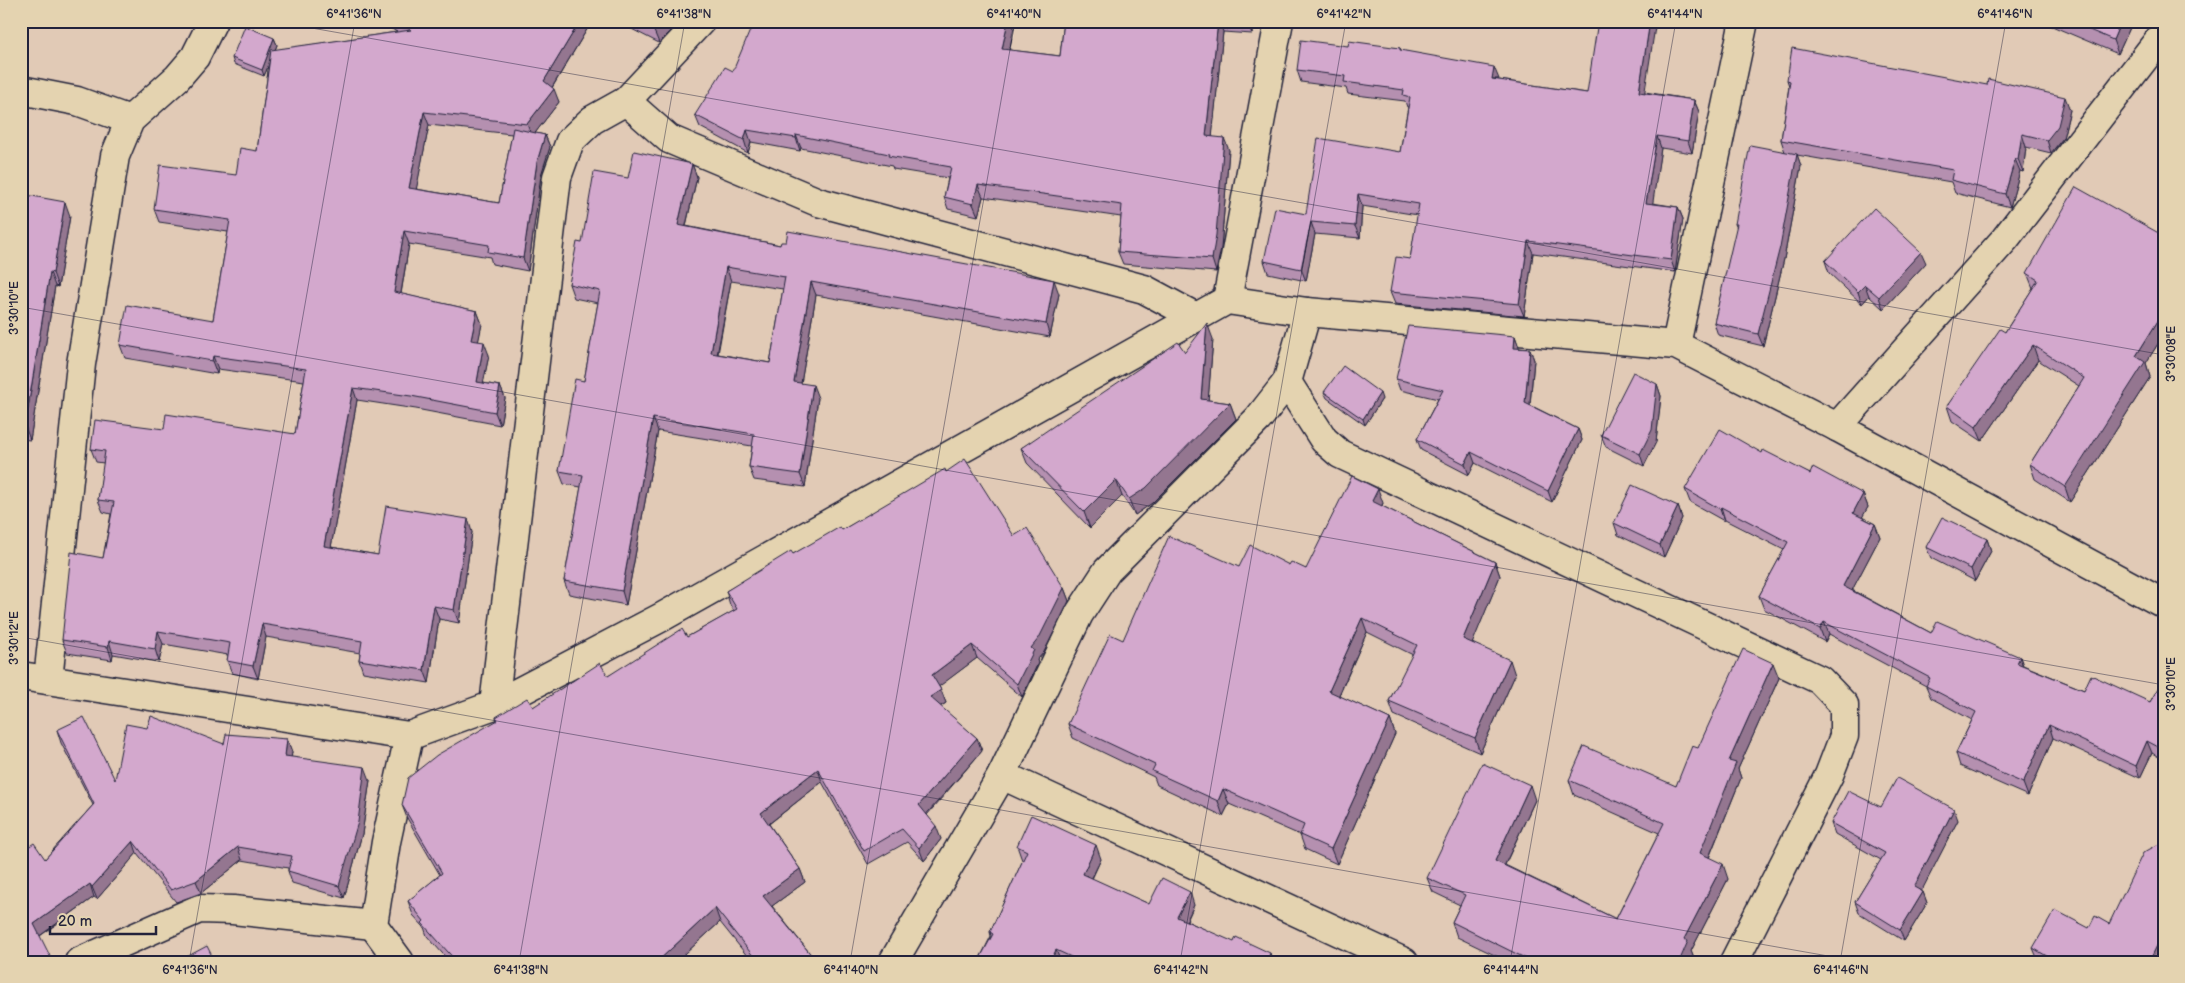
<svg xmlns="http://www.w3.org/2000/svg" width="2185" height="983" font-family="'Balsamiq Sans',sans-serif">
  <rect width="100%" height="100%" fill="#e1cab6"/>
  <filter id="ink" filterUnits="userSpaceOnUse"><feTurbulence type="fractalNoise" baseFrequency=".02" numOctaves="2"/><feDisplacementMap in="SourceGraphic" scale="10" xChannelSelector="R" yChannelSelector="G"/><feConvolveMatrix kernelMatrix="1 2 1 2 8 2 1 2 1" color-interpolation-filters="sRGB"/></filter>
  <g filter="url(#ink)">
    <g fill="none" stroke-linecap="round" stroke-linejoin="round">
      <g stroke="#22223b" stroke-width="31">
        <g id="street">
          <path d="M21,90l56,11 53,19"/>
          <path d="M626,101l43,38 149,63 326,87 52,28"/>
          <path d="M1227,300l52,-279"/>
          <path d="M1676,345l68,-324"/>
          <path d="M1287,382l37,58 16,14 480,226 24,25v31l-15,39 -95,187"/>
          <path d="M1837,427l168,-188 159,-206"/>
          <path d="M21,676l388,60 -23,106 -13,83 27,37"/>
          <path d="M48,680l33,-316 34,-208 15,-36 47,-42 18,-21 18,-36"/>
          <path d="M494,705l63,-528 13,-36 22,-21 34,-19 75,-80"/>
          <path d="M409,736l85,-31 168,-88 565,-317 80,12 369,33 161,82 327,177"/>
          <path d="M1002,775l402,187"/>
          <path d="M79,962l120,-53 34,1 140,15"/>
          <path d="M893,962l109,-187 77,-161 28,-43 151,-152 29,-37 20,-70"/>
        </g>
      </g>
      <use href="#street" stroke="#e4d3b0" stroke-width="28"/>
    </g>
    <g fill="#b590b0" stroke="#22223b" fill-rule="evenodd">
      <path d="M378,21h214l-40,67 7,14 -24,31 10,2 5,12 -9,28 -13,96 -36,-7 -2,-7 -81,-13 -8,50 76,17 5,13 -4,17 11,14 -6,28 17,3 5,12 -5,27 -84,-16 -59,-9 -26,147 47,8 94,-23 -13,91 -20,-4 -10,64 -66,-11 -4,-12 1,-7 -94,-16 -8,42 -26,-6 -5,-12 1,-6 -65,-11 -4,18 -46,-8 -1,6 -45,-7 -5,-13 41,-82 8,-44 -8,-2 -5,-12 6,-37 -8,-1 -5,-13 73,-20 131,5 9,-53 -86,-12 -1,5 -92,-16 -5,-13 93,-25 15,-88 -69,-10 -5,-13 82,-34 21,-24 12,-87 -5,12 -30,-12 -2,-6 42,-20 3,7 -2,5 122,-18zM429,125l83,9 -13,69 -83,-14z"/>
      <path d="M616,21h60l-4,9 -13,13z"/>
      <path d="M1064,21h189l-1,13 -29,-2 -11,104 17,14 -8,98 -5,24 -93,-8 -5,-12 3,-35 -138,-20 -5,19 -30,-7 -4,-12 4,-19 -55,-9 -1,-3 -91,-18 -1,3 -49,-9 -3,11 -48,-26 -5,-12 38,-44 281,-44 -5,23 51,6z"/>
      <path d="M2027,21h106l-15,33 -66,-28z"/>
      <path d="M1348,46l52,2 1,2 98,30 88,13 58,-1 49,8 5,12 -7,41 -31,-5 -9,55 26,4 5,12 -8,53 -142,-19 -9,63 -129,-12 -5,-12 20,-33 8,-44 -56,-9 -2,32 -45,-4 -9,47 -38,-8 -4,-12 42,-47 94,-62 8,-45h-1l-2,-6 -57,-7 -2,-6 -45,-6 -4,-12z"/>
      <path d="M1787,80l283,30 -7,28 -12,15 -25,-6 -3,25 -3,-1 -10,36 -55,-14 -4,-11 -154,-27 4,11 -17,93 -21,87 -45,-11 -4,-12 23,-95 -2,-4 50,-72 -4,-12 8,-54z"/>
      <path d="M692,164l5,13 -11,49 94,19 279,49 -9,43 -234,-42 -15,88 17,15 -13,89 -51,-7 -5,-13 3,-21 -94,-15 -32,174 -57,-11 -5,-13 17,-94 -17,-3 -5,-13 25,-90 14,-78 -24,-5 -5,-14 13,-41 46,-65zM731,281l52,8 -13,74 -52,-9z"/>
      <path d="M21,194l49,22 -12,71 -3,-1 -25,154 -9,-1z"/>
      <path d="M2164,236v98l-18,29 4,14 -80,125 -35,-23 -5,-15 49,-78 -41,-26 -56,81 -30,-20 -5,-15 58,-74 28,-44 -6,-15z"/>
      <path d="M1825,261l101,2 -43,46 -14,-13 -7,8 -33,-31z"/>
      <path d="M1515,336l4,12 11,1 4,11 -4,45 48,24 4,11 -30,62 -77,-39 -6,12 -48,-25 -4,-11 21,-40 -38,-9 -4,-11z"/>
      <path d="M1213,339l-5,61 22,3 6,16 -84,84 -17,12 -13,-19 -32,32 -63,-65 -6,-15 164,-96z"/>
      <path d="M1657,384l4,12 -5,46 -12,24 -38,-19 -5,-12z"/>
      <path d="M1324,392l58,7 -17,26 -38,-27z"/>
      <path d="M1762,453l48,21 53,20 5,13 -6,10 13,7 5,13 -28,53 79,43 89,24 3,8 61,25 66,12 14,-24v82l-12,-7 -12,25 -87,-40 -25,58 -68,-30 -4,-13 16,-33 -41,-22 -5,-12 -97,-52 -4,8 -61,-33 -5,-13 25,-46 -59,-30 -1,1 -34,-19 -5,-13z"/>
      <path d="M946,472l68,64 50,52 5,13 -25,51 -7,8 1,3 -16,34 -45,-39 -38,28 2,4 5,13 -6,4 37,31 5,13 -55,64 14,24 -17,22 -17,-19 -39,22 -46,-82 -53,42 31,45 5,13 -33,24 45,56h-65l-32,-40 -44,40h-226l-23,-26 -3,-9 -11,-12 -5,-14 32,-26 -33,-57 -5,-13 95,-84 -1,-4 37,-10 75,-31 79,-39 47,-26 -4,-6 -4,-14 67,-37 49,-24z"/>
      <path d="M1383,503l-1,3 113,56 5,14 -28,67 43,32 -35,78 -86,-38 -5,-14 24,-46 -46,-23 -28,64 51,23 5,15 -58,130 -32,-15 -5,-14 -71,-31 -6,12 -66,-31 -3,-8 -81,-39 -5,-14 55,-84 116,-73 50,-2 17,4z"/>
      <path d="M1678,506l4,12 -18,39 -46,-22 -4,-12z"/>
      <path d="M1987,539l4,12 -16,30 -44,-23 -5,-11z"/>
      <path d="M1779,678l-41,91 3,9 -32,80 19,21 -37,72 2,5 -3,6h-181l-52,-25 -5,-15 8,-17 -27,-13 -6,-14 108,-78 -30,65 111,54 43,-86 -85,-38 -5,-15 107,6 22,-38z"/>
      <path d="M57,730l58,50 109,-36 63,-5 5,13 -1,5 79,23 -8,54 -18,64 -52,-15 -4,-12v-3l-46,-8 -41,33 -25,9 -39,-49 -40,46 -3,-2 -54,39 -19,26 24,-103 48,-54 -32,-62z"/>
      <path d="M1881,807l77,13 -37,71 2,1 4,11 -23,38 -45,-28 -4,-11 26,-42 -46,-26 -4,-11z"/>
      <path d="M2164,841v111l-5,10h-118l-3,-2 -5,-12 76,-24z"/>
      <path d="M1017,846l84,13 -9,20 57,25 45,1 -7,16 86,41h-295l13,-26 -1,-4 33,-72h-1z"/>
    </g>
    <g fill="#947690" stroke="#22223b">
      <path d="M580,21h12l-44,73 -4,-13z"/>
      <path d="M663,21h13l-4,9 -13,13 -5,-12z"/>
      <path d="M1008,21h4l2,6 -7,35 -5,-13z"/>
      <path d="M1218,21h1l4,11 -12,116 -5,-12z"/>
      <path d="M1247,21h6l-1,13z"/>
      <path d="M1650,21h6l-13,82 -4,-11z"/>
      <path d="M2121,21h12l-15,33 -5,-14z"/>
      <path d="M274,38l3,7 -13,31 -2,-6z"/>
      <path d="M1494,67l5,12h-7z"/>
      <path d="M554,89l5,13 -27,35 -5,-13z"/>
      <path d="M2065,97l5,13 -7,28 -12,15 -4,-13z"/>
      <path d="M1694,100l5,12 -7,41 -4,-12z"/>
      <path d="M424,112l5,13 -15,76 -5,-13z"/>
      <path d="M747,130l4,12 -3,11 -4,-13z"/>
      <path d="M2022,134l4,13 -3,25 -5,-13z"/>
      <path d="M545,135l5,12 -9,28 -13,96 -5,-13 14,-96z"/>
      <path d="M796,135l5,13 -1,3 -4,-13z"/>
      <path d="M1657,136l4,12 -10,67 -5,-12z"/>
      <path d="M1224,138l5,12 -8,98 -5,24 -4,-13z"/>
      <path d="M1797,154l4,12 -17,93 -21,87 -5,-12z"/>
      <path d="M2015,159l5,12 -10,36 -5,-13z"/>
      <path d="M692,164l5,13 -14,61 -5,-13z"/>
      <path d="M978,185l5,12 -5,19 -5,-12z"/>
      <path d="M1358,194l4,12 -2,32 -5,-12z"/>
      <path d="M65,202l5,14 -12,71 -5,-14z"/>
      <path d="M1678,207l5,12 -8,53 -4,-12z"/>
      <path d="M1311,222l4,12 -9,47 -5,-12z"/>
      <path d="M404,231l5,13 -10,61 -5,-13z"/>
      <path d="M1528,241l5,12 -9,63 -5,-12z"/>
      <path d="M1921,252l5,11 -43,46 -4,-12z"/>
      <path d="M726,267l5,14 -16,85 -4,-13z"/>
      <path d="M50,272l5,14 -25,154 -5,-14z"/>
      <path d="M1054,280l5,14 -9,43 -4,-13z"/>
      <path d="M811,282l5,13 -17,100 -5,-13z"/>
      <path d="M1865,285l4,11 -7,8 -4,-12z"/>
      <path d="M477,311l5,13 -6,29 -5,-13z"/>
      <path d="M2164,311v23l-18,29 4,14 -80,125 -5,-15 71,-131z"/>
      <path d="M1207,323l6,16 -6,76 -6,-16z"/>
      <path d="M1515,336l4,11 -1,12 -4,-11z"/>
      <path d="M484,342l5,13 -8,39 -4,-12z"/>
      <path d="M2033,345l5,15 -56,81 -6,-14z"/>
      <path d="M1530,349l4,11 -5,54 -4,-11z"/>
      <path d="M213,356l5,13 -1,5 -5,-13z"/>
      <path d="M1657,384l4,12 -5,46 -12,24 -4,-12z"/>
      <path d="M813,385l5,13 -13,89 -5,-13z"/>
      <path d="M500,386l5,12 -5,27 -5,-13z"/>
      <path d="M353,388l4,12 -28,159 -5,-13z"/>
      <path d="M1380,393l2,6 -17,26 -2,-6z"/>
      <path d="M1230,403l6,16 -84,84 -17,12 -6,-16z"/>
      <path d="M653,418l5,13 -32,174 -4,-14z"/>
      <path d="M1578,429l4,11 -30,62 -4,-11z"/>
      <path d="M1471,452l4,11 -6,12 -4,-11z"/>
      <path d="M1116,480l6,16 -32,32 -6,-16z"/>
      <path d="M1378,489l5,14 -6,13 -5,-15z"/>
      <path d="M22,494l5,14 -4,30 -2,-5z"/>
      <path d="M1863,494l5,13 -10,18 -5,-12z"/>
      <path d="M1678,506l4,12 -18,39 -4,-12z"/>
      <path d="M1721,507l4,13 -1,1 -4,-12z"/>
      <path d="M468,519l4,13 -13,91 -5,-13z"/>
      <path d="M1875,524l5,13 -32,61 -5,-12z"/>
      <path d="M1987,539l4,12 -16,30 -4,-12z"/>
      <path d="M1495,562l5,14 -32,78 -5,-15z"/>
      <path d="M1064,588l5,13 -25,51 -7,8 1,3 -16,34 -5,-13 14,-36z"/>
      <path d="M434,606l5,13 -10,64 -5,-13z"/>
      <path d="M1362,618l5,14 -33,74 -5,-15z"/>
      <path d="M1824,622l5,12 -4,8 -5,-13z"/>
      <path d="M262,624l4,13 -8,42 -5,-13z"/>
      <path d="M158,631l5,13 -4,18 -4,-13z"/>
      <path d="M109,641l4,13 -1,6 -4,-13z"/>
      <path d="M972,645l5,13 -40,30 -5,-13z"/>
      <path d="M2020,657l4,13 -7,-7z"/>
      <path d="M1510,660l5,15 -35,78 -5,-15z"/>
      <path d="M1773,663l6,15 -41,91 3,9 -36,89 -5,-14 29,-92z"/>
      <path d="M941,690l5,13 -12,7 -4,-13z"/>
      <path d="M1390,719l5,15 -58,130 -6,-15z"/>
      <path d="M2049,725l4,13 -25,58 -5,-13z"/>
      <path d="M977,738l5,13 -59,67 -4,-13z"/>
      <path d="M287,739l5,13 -2,17 -5,-13z"/>
      <path d="M2147,741l5,12 -12,25 -4,-12z"/>
      <path d="M365,767l5,13 -8,54 -18,64 -5,-12z"/>
      <path d="M818,769l4,13 -56,44 -5,-13z"/>
      <path d="M1530,785l5,15 -35,75 -5,-14z"/>
      <path d="M1223,789l6,15 -6,12 -5,-15z"/>
      <path d="M1954,809l4,11 -40,78 -4,-11z"/>
      <path d="M936,826l5,13 -17,22 -5,-13z"/>
      <path d="M133,841l4,12 -40,46 -5,-12z"/>
      <path d="M1096,845l5,14 -14,29 -4,-14z"/>
      <path d="M238,847l4,13 -41,33 -5,-12z"/>
      <path d="M1723,864l5,15 -37,72 2,5 -3,6h-11l5,-23z"/>
      <path d="M800,869l5,13 -37,27 -5,-13z"/>
      <path d="M90,884l4,13 -56,40 -4,-13z"/>
      <path d="M1190,892l4,13 -12,25 -5,-13z"/>
      <path d="M1923,892l4,11 -23,38 -4,-11z"/>
      <path d="M715,908l5,14 -44,40h-19z"/>
      <path d="M2164,931v21l-5,10h-7l-1,-4z"/>
      <path d="M1056,950l5,12h-11z"/>
      <path d="M1270,953l3,9h-6v-1z"/>
    </g>
    <g fill="#d3a8cd" stroke="#22223b" fill-rule="evenodd">
      <path d="M396,21h184l-36,60 10,8 -27,35 -103,-12 -15,76 90,15 14,-75 32,7 -8,27 -14,96 -35,-6 1,-7 -85,-14 -10,61 83,19 -6,29 13,2 -7,40 23,4 -5,26 -84,-16 -58,-8 -29,158 54,9 8,-49 82,13 -14,91 -20,-4 -10,64 -65,-10 3,-19 -100,-17 -9,42 -26,-5 3,-18 -72,-12 -3,18 -46,-8 -1,6 -46,-7 9,-88 32,6 11,-56 -16,-2 7,-49 -14,-2 4,-29 69,9 2,-15 129,20 11,-65 -93,-13 -1,5 -92,-16 7,-40 86,15 17,-100 -76,-11 6,-44 76,10 4,-27 17,3 14,-101 140,-20z"/>
      <path d="M636,21h27l-9,10z"/>
      <path d="M754,21h254l-6,28 58,7 4,-35h154l-12,115 18,2 -8,97 -4,24 -94,-7 4,-47 -144,-20 -5,19 -29,-7 7,-30 -63,-11 1,-2 -93,-19v3l-49,-8 -3,10 -49,-25 30,-48 8,4z"/>
      <path d="M1598,21h52l-11,71 55,8 -6,41 -31,-5 -11,67 32,4 -7,53 -143,-19 -9,63 -129,-12 6,-35 14,2 9,-55 -61,-10 -3,32 -44,-4 -10,47 -37,-8 11,-53 31,6 12,-76 82,14 10,-55 -7,-2 1,-5 -60,-8 1,-6 -48,-6 4,-30 47,6 1,-5 51,7v2l94,17 -2,12 95,14z"/>
      <path d="M2068,21h53l-8,19z"/>
      <path d="M245,26l29,12 -12,32 -30,-12z"/>
      <path d="M1792,48l195,37 1,-6 77,18 -7,29 -11,14 -25,-6 -4,25h-3l-10,35 -54,-14 2,-10 -172,-30 9,-59 -3,-1z"/>
      <path d="M1750,145l47,9 -17,93 -22,87 -44,-11 23,-99h-2z"/>
      <path d="M634,151l58,13 -14,61 102,20 1,-3h5l2,-11 266,49 -8,44 -235,-42 -17,100 19,3 -13,89 -51,-7 5,-33 -101,-16 -31,173 -58,-10 19,-106 -24,-4 16,-92 9,2 16,-90 -31,-7 8,-42 5,1 12,-71 34,6zM726,267l59,10 -15,86 -59,-10z"/>
      <path d="M2076,187l88,49v75l-28,45 9,6 -80,125 -35,-23 54,-86 -51,-33 -57,82 -29,-21 53,-77 5,3 33,-52 -11,-7z"/>
      <path d="M21,194l44,8 -12,71 -3,-1 -25,154 -4,-1z"/>
      <path d="M1874,208l47,44 -42,45 -14,-12 -7,7 -33,-31z"/>
      <path d="M1207,323l-6,76 29,4 -84,85 -17,11 -13,-19 -32,32 -63,-64 157,-106 7,10z"/>
      <path d="M1408,326l107,10 -1,12 16,1 -5,54 53,26 -30,62 -77,-39 -6,12 -48,-25 26,-49 -47,-11z"/>
      <path d="M1343,366l37,27 -17,26 -39,-27z"/>
      <path d="M1633,372l24,12 -5,46 -12,24 -39,-19z"/>
      <path d="M1720,429l42,24 1,-3 47,24 3,-7 50,27 -10,19 22,11 -32,62 88,47 6,-12 83,36 -3,6 67,27 7,-15 59,27 14,-24v72l-17,-9 -11,25 -87,-41 -26,58 -67,-30 20,-41 -50,-26 4,-8 -106,-56 -4,7 -61,-33 29,-54 -67,-35 -1,2 -35,-20z"/>
      <path d="M965,459l49,77 13,-8 37,60 -25,50 -8,10 3,2 -17,34 -45,-39 -40,30 9,15 -11,7 47,41 -58,67 17,21 -17,22 -17,-19 -38,22 -46,-82 -57,44 39,56 -37,27 54,66h-59l-43,-54 -58,54h-200l-35,-39 2,-2 -16,-20 34,-28 -40,-68 6,-27 29,-23 61,-35 -2,-3 31,-19 6,9 67,-44 8,13 74,-47 5,8 50,-28 -11,-18 65,-40 2,3 47,-27 2,3 103,-61 1,3z"/>
      <path d="M1352,476l26,13 -6,12 123,61 -32,77 47,21 -35,78 -86,-37 28,-56 -55,-27 -33,73 61,28 -59,130 -31,-14 4,-10 -81,-36 -5,12 -66,-30 3,-6 -87,-41 42,-90 13,6 46,-104 70,31 11,-22 39,20 2,-3 15,7z"/>
      <path d="M1632,485l46,21 -18,39 -46,-22z"/>
      <path d="M1942,517l45,22 -16,30 -45,-22z"/>
      <path d="M1743,649l30,14 -44,98 7,2 -36,90 23,11 -39,75 4,2 -9,21h-146l-81,-40 13,-27 -38,-17 55,-115 48,22 -35,76 121,58 48,-96 -95,-43 15,-34 92,40 16,-40 6,2z"/>
      <path d="M151,716l73,28 2,-10 61,5 -2,17 80,11 -7,55 -19,64 -51,-15 4,-15 -54,-9 -42,34 -25,9 -38,-49 -41,46 -2,-3 -56,40 19,38h-32v-110l13,-9 11,16 49,-55 -37,-74 27,-13 31,63 11,-56 21,4z"/>
      <path d="M1897,778l57,31 -40,78 9,5 -23,38 -45,-28 30,-49 -54,-30 17,-32 33,16z"/>
      <path d="M1031,815l65,30 -13,29 66,30 13,-26 28,14 -13,25 57,25 2,-5 34,16 -3,8 2,1h-187l-26,-12 -6,12h-72l15,-28 -3,-2 37,-81 -10,-5z"/>
      <path d="M2164,841v90l-13,27 3,1 -2,3h-95l-24,-14 22,-38 34,18 6,-12 14,8 34,-71z"/>
      <path d="M207,946l8,16h-38z"/>
      <path d="M1335,958l9,4h-10z"/>
    </g>
  </g>
  <path fill="none" stroke="#22223b" stroke-width="1" stroke-opacity="0.45" d="M272,21l1892,334M2144,21l20,4M21,43l4,-22M21,307l2143,378M21,637l1841,325M189,962l166,-941M519,962l166,-941M850,962l165,-941M1180,962l166,-941M1510,962l166,-941M1840,962l166,-941"/>
  <rect width="2185" height="983" fill="none" stroke="#e4d3b0" stroke-width="55"/>
  <path d="M50 926v8h106v-8" fill="none" stroke="#22223b" stroke-width="2.5"/>
  <text x="58" y="926" font-size="15" fill="#22223b" stroke="#e4d3b0" stroke-width="4" paint-order="stroke">20 m</text>
  <rect x="28" y="28" width="2130" height="928" fill="none" stroke="#22223b" stroke-width="2"/>
  <g font-size="12" text-anchor="middle" fill="#22223b">
    <text x="354" y="18">6°41'36"N</text>
    <text x="684" y="18">6°41'38"N</text>
    <text x="1014" y="18">6°41'40"N</text>
    <text x="1344" y="18">6°41'42"N</text>
    <text x="1675" y="18">6°41'44"N</text>
    <text x="2005" y="18">6°41'46"N</text>
    <text transform="translate(14 308) rotate(-90)" y="4">3°30'10"E</text>
    <text transform="translate(2171 354) rotate(-90)" y="4">3°30'08"E</text>
    <text transform="translate(14 638) rotate(-90)" y="4">3°30'12"E</text>
    <text transform="translate(2171 684) rotate(-90)" y="4">3°30'10"E</text>
    <text x="190" y="974">6°41'36"N</text>
    <text x="521" y="974">6°41'38"N</text>
    <text x="851" y="974">6°41'40"N</text>
    <text x="1181" y="974">6°41'42"N</text>
    <text x="1511" y="974">6°41'44"N</text>
    <text x="1841" y="974">6°41'46"N</text>
  </g>
</svg>
